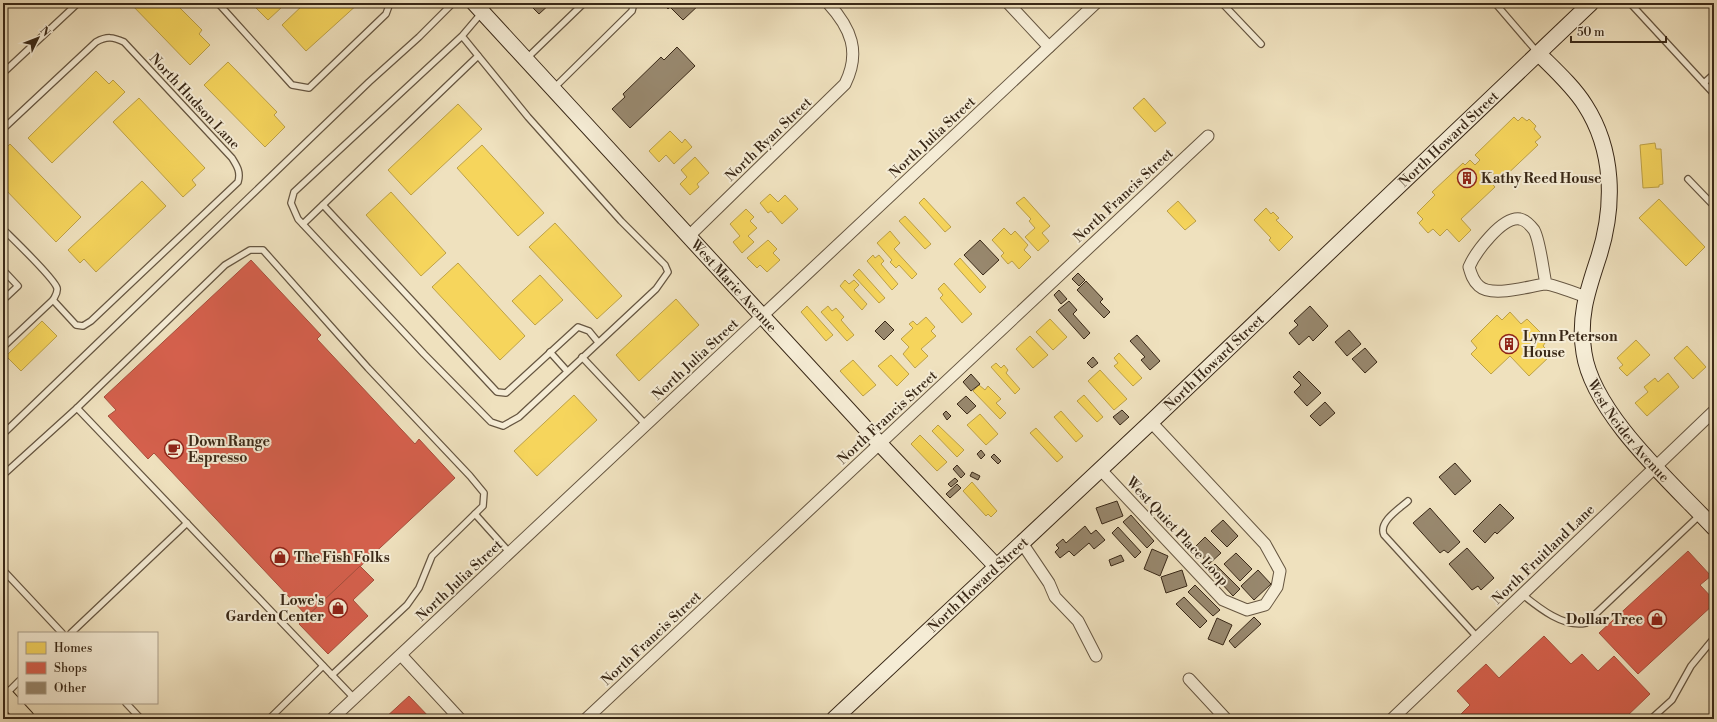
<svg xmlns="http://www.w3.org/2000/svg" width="1717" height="722" font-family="'Libre Bodoni',serif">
  <rect width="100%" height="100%" fill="#efe1be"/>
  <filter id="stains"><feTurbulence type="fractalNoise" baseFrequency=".005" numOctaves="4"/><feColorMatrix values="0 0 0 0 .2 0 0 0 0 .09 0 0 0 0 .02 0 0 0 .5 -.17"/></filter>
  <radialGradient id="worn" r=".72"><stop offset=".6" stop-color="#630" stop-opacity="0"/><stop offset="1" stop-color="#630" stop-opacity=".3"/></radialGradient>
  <g fill="#f6d55c" stroke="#bda147">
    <path d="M130,3h45l27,27 -3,4 11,11 -20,20z"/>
    <path d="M251,3h28l3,4 -14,13z"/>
    <path d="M305,3h54l-53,48 -24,-26z"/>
    <path d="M228,62l49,50 -3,3 11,12 -20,20 -61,-62z"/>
    <path d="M96,71l13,13 4,-4 12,12 -73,71 -24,-25z"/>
    <path d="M139,98l66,70 -13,12 4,5 -13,12 -70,-75z"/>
    <path d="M1144,98l22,25 -11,9 -22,-24z"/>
    <path d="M458,104l24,25 -71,66 -23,-25z"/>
    <path d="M1514,117l4,4 4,-4 5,4 2,-2 7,7 -2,3 7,8 -6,5 3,3 -38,36 -10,-11 -6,5 11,12 -34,32 10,11 -12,12 -12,-13 -7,7 -7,-7 -5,4 -9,-10 4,-4 -6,-6 18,-18 -3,-3 31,-29 2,2 5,-5 5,5 5,-5 -5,-5z"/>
    <path d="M670,131l12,12 3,-4 7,8 -18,17 -8,-9 -7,7 -10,-11z"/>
    <path d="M1655,143l1,6h5l2,35 -4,1v2l-16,1 -3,-43z"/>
    <path d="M10,144l71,73 -25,25 -53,-55v-36z"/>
    <path d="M482,145l62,68 -26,23 -61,-68z"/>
    <path d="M695,157l14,16 -12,11 2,3 -9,8 -10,-11 7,-7 -6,-7z"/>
    <path d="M142,181l24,25 -70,66 -12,-13 -4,4 -12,-13z"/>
    <path d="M391,192l55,61 -25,23 -55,-61z"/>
    <path d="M770,194l8,8 7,-7 13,14 -16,15 -11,-13 -3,2 -8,-10z"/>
    <path d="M1024,197l26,29 -8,7 7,8 -11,10 -13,-14 10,-9 -6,-7 2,-2 -15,-16z"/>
    <path d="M924,198l27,29 -6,5 -26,-29z"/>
    <path d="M1659,199l46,48 -19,19 -47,-48z"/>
    <path d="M1178,201l18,20 -11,9 -18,-19z"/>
    <path d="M1266,208l5,6 2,-2 6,6 -3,2 17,17 -14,14 -10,-11 2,-2 -17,-18z"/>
    <path d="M746,209l8,8 -4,4 7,7 -9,8 6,6 -12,11 -9,-11 7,-6 -10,-12z"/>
    <path d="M905,216l26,28 -6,5 -26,-28z"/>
    <path d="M555,223l67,73 -25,23 -68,-72z"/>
    <path d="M1004,228l7,7 4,-4 13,14 -4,5 7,7 -12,12 -7,-8 -4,3 -7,-8 3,-3 -12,-13z"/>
    <path d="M890,231l10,12 -6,6 23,25 -5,5 -13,-14 -3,3 -6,-6 2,-2 -15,-17z"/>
    <path d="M768,240l9,9 -4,4 7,7 -13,12 -7,-7 -3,3 -10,-10z"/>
    <path d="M873,255l2,3 4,-3 5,6 -3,3 17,20 -6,6 -25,-29z"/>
    <path d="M960,258l26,29 -6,6 -26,-29z"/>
    <path d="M458,263l67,73 -25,24 -68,-73z"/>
    <path d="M859,269l26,29 -6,5 -26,-28z"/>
    <path d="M540,275l23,25 -28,25 -23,-24z"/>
    <path d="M845,280l4,4 5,-4 5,5 -5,5 13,14 -5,6 -22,-24z"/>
    <path d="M944,283l28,31 -10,9 -22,-25 3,-3 -5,-6z"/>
    <path d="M676,299l23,26 -60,56 -23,-26z"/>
    <path d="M807,306l26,29 -7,6 -25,-29z"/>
    <path d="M828,306l4,5 4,-3 8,9 -3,3 13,15 -7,6 -26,-29z"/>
    <path d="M1510,312l11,12 6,-5 17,17 -3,3 4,4 -2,3 2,2 -1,2 6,6 -21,20 -19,-20 -19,18 -20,-20 6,-6 -6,-7 26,-26 5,5z"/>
    <path d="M926,317l9,10 -4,4 5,5 -15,13 7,7 -13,12 -12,-14 6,-7 -8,-8 12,-11 -4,-4 4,-3 4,4z"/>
    <path d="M1050,319l17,18 -14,13 -17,-18z"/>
    <path d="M42,321l15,15 -36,35 -15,-15z"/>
    <path d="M1030,336l18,19 -15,13 -17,-19z"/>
    <path d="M1636,340l14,15 -23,21 -8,-8 4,-3 -6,-7z"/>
    <path d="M1687,346l19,21 -13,12 -19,-21z"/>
    <path d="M1119,353l23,25 -9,8 -19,-20 4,-3 -4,-5z"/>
    <path d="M891,355l18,19 -12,12 -19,-20z"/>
    <path d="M853,360l23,25 -13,11 -23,-25z"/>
    <path d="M996,363l5,5 3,-3 4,5 -2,3 14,16 -5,5 -24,-27z"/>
    <path d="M1100,370l27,29 -13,11 -26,-29z"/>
    <path d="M1668,373l11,14 -32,29 -12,-13 13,-11 -4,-5 11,-9 3,4z"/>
    <path d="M979,385l6,5 3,-4 13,13 -5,4 10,10 -6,6 -27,-28z"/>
    <path d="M574,395l23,25 -60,56 -23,-25z"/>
    <path d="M1084,395l19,22 -6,5 -20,-21z"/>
    <path d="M1061,411l22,25 -7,6 -22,-25z"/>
    <path d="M980,414l18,20 -12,11 -19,-20z"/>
    <path d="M938,425l26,25 -7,7 -25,-26z"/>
    <path d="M1036,428l27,29 -6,5 -27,-29z"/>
    <path d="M920,435l27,27 -10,9 -26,-27z"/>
    <path d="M972,482l25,29 -6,6 -3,-3 -2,2 -23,-25z"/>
  </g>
  <g fill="#d6604d" stroke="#a74f3d">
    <path d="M251,260l70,75 -4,4 98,105 4,-5 36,39 -148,138 -153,-163 -6,6 -40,-43 8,-6 -12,-13z"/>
    <path d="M1688,551l23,25 -11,9 14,15v4l-76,70 -39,-41z"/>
    <path d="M360,566l14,14 -21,20 15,16 -40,38 -29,-30z"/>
    <path d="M1544,636l27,28 11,-10 16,17 16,-15 36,38 -26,25h-168l14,-14 -13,-14 29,-27 13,14z"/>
    <path d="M409,696l22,23h-47z"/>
  </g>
  <g fill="#98886e" stroke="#392817">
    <path d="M528,3h23l-12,11z"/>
    <path d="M662,3h39l-18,17 -13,-13 -2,2z"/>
    <path d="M677,47l18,19 -65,62 -18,-19 13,-12 -2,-3 38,-37 3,3z"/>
    <path d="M980,240l19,20 -16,15 -19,-20z"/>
    <path d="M1078,273l7,7 -6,6 -7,-7z"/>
    <path d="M1086,281l17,18 -3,3 10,10 -6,6 -27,-28z"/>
    <path d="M1059,290l8,9 -6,5 -7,-9z"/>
    <path d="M1069,301l8,9 -4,4 17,19 -6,6 -26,-29z"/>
    <path d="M1310,306l18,20 -15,15 -4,-5 -10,9 -10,-12 9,-8 -4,-4z"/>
    <path d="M885,321l9,9 -10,10 -9,-9z"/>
    <path d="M1349,330l12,14 -14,12 -12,-14z"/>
    <path d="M1137,335l23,26 -10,9 -9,-10 4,-3 -15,-16z"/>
    <path d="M1365,348l12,14 -12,11 -13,-14z"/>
    <path d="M1093,357l5,6 -6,5 -5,-5z"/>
    <path d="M1299,371l22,22 -14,13 -13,-14 7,-7 -8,-8z"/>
    <path d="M971,374l9,10 -9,7 -8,-9z"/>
    <path d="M966,396l10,10 -9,8 -10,-10z"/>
    <path d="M1325,402l10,11 -15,13 -10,-10z"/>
    <path d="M1122,410l7,7 -9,8 -7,-8z"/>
    <path d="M946,411l5,5 -4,4 -4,-6z"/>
    <path d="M981,450l4,5 -4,4 -4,-5z"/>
    <path d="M994,454l7,7 -3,3 -7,-7z"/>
    <path d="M1455,463l16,18 -16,14 -16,-18z"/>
    <path d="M957,465l8,9 -4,4 -8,-9z"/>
    <path d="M972,472l8,4 -2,4 -8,-4z"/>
    <path d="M955,478l3,3 -7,6 -3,-3z"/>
    <path d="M957,484l4,4 -11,10 -4,-4z"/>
    <path d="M1117,501l6,15 -21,8 -6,-16z"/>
    <path d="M1500,504l14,14 -17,16 -2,-2 -10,11 -12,-12z"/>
    <path d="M1430,508l30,34 -12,11 -4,-3 -4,3 -27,-30z"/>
    <path d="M1131,515l23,26 -7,7 -24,-26z"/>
    <path d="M1223,520l15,16 -11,11 -16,-16z"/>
    <path d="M1085,526l6,8 5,-4 9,10 -11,9 -5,-6 -15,13 -5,-5 -9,7 -5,-6 4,-4 -3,-3 7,-6 3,4z"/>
    <path d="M1118,527l23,25 -6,6 -23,-25z"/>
    <path d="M1205,537l16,16 -12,11 -15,-16z"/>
    <path d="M1467,548l27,30 -13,12 -3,-4 -6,4 -23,-26z"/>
    <path d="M1152,549l16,7 -8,20 -16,-7z"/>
    <path d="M1236,553l16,16 -12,12 -16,-17z"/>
    <path d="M1121,555l3,6 -13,5 -2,-6z"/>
    <path d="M1215,564l25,25 -7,7 -24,-26z"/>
    <path d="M1182,570l5,16 -21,7 -5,-16z"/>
    <path d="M1258,570l13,14 -17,16 -13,-14z"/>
    <path d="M1195,585l25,25 -7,6 -25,-24z"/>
    <path d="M1184,597l23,24 -7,7 -24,-24z"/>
    <path d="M1254,617l7,7 -26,24 -6,-7z"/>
    <path d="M1217,618l15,7 -9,20 -15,-6z"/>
  </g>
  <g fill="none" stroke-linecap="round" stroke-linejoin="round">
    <g stroke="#665641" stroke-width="8">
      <g id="lane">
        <path d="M218,3l74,82 17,3 77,-74 4,-11"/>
        <path d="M1222,3l39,41"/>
        <path d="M1495,3l43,50"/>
        <path d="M1630,3l84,91"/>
        <path d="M462,36l66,81 93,104 44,44 3,7 -12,17 -137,128 -16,9 -12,-4 -67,-68 -126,-135 -7,-16 3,-11 168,-156 28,-33"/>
        <path d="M526,59l58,-56"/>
        <path d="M3,73l75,-70"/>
        <path d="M1704,83l10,-9"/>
        <path d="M554,88l78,-77 2,-8"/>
        <path d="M3,129l93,-87c11,-6 17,-5 28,0l108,116c5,8 9,14 6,24l-147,139 -8,5 -7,-1 -23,-25"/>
        <path d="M1688,179l26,27"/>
        <path d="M323,205l174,187 9,1 72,-66 11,4 9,11"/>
        <path d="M303,224l175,-168"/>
        <path d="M3,229c10,10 51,49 54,59 1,5 -2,8 -4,12l-50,47"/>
        <path d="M3,270l15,16 -15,14"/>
        <path d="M550,352l17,19"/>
        <path d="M582,357l64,68"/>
        <path d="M77,408l255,267"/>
        <path d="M3,434l366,-352 50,-45 34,-34"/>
        <path d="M3,475l74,-67 148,-143 25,-15h13l105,118 102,108 14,17 -1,13 -51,50 -13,32 -12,17 -75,70 22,23"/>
        <path d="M1408,501c-9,8 -30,21 -24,34l94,103"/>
        <path d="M475,514l35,39"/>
        <path d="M3,570l59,63"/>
        <path d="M1523,595c16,13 41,33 63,28l115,-109"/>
        <path d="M71,633l116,-110"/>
        <path d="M6,694l13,-13"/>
        <path d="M126,703l15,16"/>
        <path d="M269,719l54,-53"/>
        <path d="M1651,719l21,-19 19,-34 23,-28"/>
      </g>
    </g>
    <g stroke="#665641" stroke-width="13">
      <g id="street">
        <path d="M1008,3l41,44"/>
        <path d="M689,236l156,-152c16,-32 6,-56 -17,-81"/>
        <path d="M1546,284c-3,-13 -6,-44 -12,-54 -3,-4 -9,-10 -14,-11 -18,-3 -45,34 -51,48 2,7 4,14 10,19 13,12 50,0 66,-2 7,0 33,10 41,13"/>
        <path d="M1100,469l123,131 24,10 18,-5 12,-18 3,-16 -15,-27 -114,-122"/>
        <path d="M1022,543l27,40 6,14 23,24 18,35"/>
        <path d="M401,655l59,64"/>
        <path d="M1189,679l37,40"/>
        <path d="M332,719l764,-716"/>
        <path d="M586,719l622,-583"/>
        <path d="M1392,719l322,-308"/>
      </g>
    </g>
    <g stroke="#392817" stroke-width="17">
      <g id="secondary">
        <path id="s1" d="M474,3l406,441 116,122"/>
        <path id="s2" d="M1538,53c16,16 35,33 47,52 29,45 30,100 14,151 -11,34 -21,60 -15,97 9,61 89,131 130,175"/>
        <path id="s3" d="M834,719l317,-297 440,-419"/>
      </g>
    </g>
    <g stroke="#392817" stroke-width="19">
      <path id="primary" d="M3,694l23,25"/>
    </g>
    <use href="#lane" stroke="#f5ecd5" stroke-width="5.5"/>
    <use href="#street" stroke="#f5ecd5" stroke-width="11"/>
    <use href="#secondary" stroke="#f5ecd5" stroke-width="15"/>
    <use href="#primary" stroke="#efe1be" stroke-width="17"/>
  </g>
  <defs>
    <g id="building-ring" transform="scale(1)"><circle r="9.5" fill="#f5ecd5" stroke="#8f2418" stroke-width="1.5"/><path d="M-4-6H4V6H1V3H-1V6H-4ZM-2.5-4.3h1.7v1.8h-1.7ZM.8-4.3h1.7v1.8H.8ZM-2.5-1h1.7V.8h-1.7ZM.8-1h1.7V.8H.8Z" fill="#8f2418"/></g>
    <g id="cafe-ring" transform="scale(1)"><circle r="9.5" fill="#f5ecd5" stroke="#8f2418" stroke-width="1.5"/><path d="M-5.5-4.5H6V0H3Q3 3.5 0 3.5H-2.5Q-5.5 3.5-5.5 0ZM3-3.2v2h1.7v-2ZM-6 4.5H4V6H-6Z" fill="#8f2418"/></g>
    <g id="shop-ring" transform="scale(1)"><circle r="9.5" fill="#f5ecd5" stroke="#8f2418" stroke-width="1.5"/><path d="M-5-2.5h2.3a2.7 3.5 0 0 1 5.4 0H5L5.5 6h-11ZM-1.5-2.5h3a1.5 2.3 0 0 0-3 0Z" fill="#8f2418"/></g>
  </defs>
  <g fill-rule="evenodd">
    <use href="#building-ring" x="1467" y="178"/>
    <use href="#building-ring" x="1509" y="344"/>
    <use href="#cafe-ring" x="174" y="449"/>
    <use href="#shop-ring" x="280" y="557"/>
    <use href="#shop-ring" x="338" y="608"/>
    <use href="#shop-ring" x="1657" y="619"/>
  </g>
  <g text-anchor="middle" stroke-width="4" stroke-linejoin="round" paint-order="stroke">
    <g font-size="14" fill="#392817" stroke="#f5ecd5">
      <text transform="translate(195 101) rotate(47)" y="5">North Hudson Lane</text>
      <text transform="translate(932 137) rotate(-43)" y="5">North Julia Street</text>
      <text transform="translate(768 139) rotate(-44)" y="5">North Ryan Street</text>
      <text dy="5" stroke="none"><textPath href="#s3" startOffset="845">North Howard Street</textPath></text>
      <text transform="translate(1123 195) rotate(-43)" y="5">North Francis Street</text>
      <text dy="5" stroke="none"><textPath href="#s1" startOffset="384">West Marie Avenue</textPath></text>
      <text transform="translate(695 359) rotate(-43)" y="5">North Julia Street</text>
      <text dy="5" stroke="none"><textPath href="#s3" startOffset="521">North Howard Street</textPath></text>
      <text transform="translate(887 417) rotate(-43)" y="5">North Francis Street</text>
      <text dy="5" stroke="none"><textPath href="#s2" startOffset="417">West Neider Avenue</textPath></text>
      <text transform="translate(1178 531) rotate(47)" y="5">West Quiet Place Loop</text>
      <text transform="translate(1543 554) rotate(-44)" y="5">North Fruitland Lane</text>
      <text transform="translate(459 580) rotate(-43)" y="5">North Julia Street</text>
      <text dy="5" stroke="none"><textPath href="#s3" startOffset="197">North Howard Street</textPath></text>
      <text transform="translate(651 638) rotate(-43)" y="5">North Francis Street</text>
    </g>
    <g font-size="14" font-weight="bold" fill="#392817" stroke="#f5ecd5" text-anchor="start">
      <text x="1481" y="183">Kathy Reed House</text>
      <text x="1523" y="341">Lynn Peterson<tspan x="1523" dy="16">House</tspan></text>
      <text x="188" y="446">Down Range<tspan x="188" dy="16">Espresso</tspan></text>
      <text x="294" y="562">The Fish Folks</text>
      <text x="324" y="605" text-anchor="end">Lowe's<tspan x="324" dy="16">Garden Center</tspan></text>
      <text x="1643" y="624" text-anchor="end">Dollar Tree</text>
    </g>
  </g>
  <rect width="1717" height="722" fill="none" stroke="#efe1be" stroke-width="16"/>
  <rect x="4" y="4" width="1709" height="714" fill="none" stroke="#392817" stroke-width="2"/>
  <rect x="8" y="8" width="1701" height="706" fill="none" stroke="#392817"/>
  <rect x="18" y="632" width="140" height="72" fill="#f5ecd5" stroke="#aa9e89"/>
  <rect x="26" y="642" width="20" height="12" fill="#f6d55c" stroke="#aa9e89"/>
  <text x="54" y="652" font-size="12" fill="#392817">Homes</text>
  <rect x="26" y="662" width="20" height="12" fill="#d6604d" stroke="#aa9e89"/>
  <text x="54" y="672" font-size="12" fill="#392817">Shops</text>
  <rect x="26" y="682" width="20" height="12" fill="#98886e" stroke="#aa9e89"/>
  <text x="54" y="692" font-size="12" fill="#392817">Other</text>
  <g transform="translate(38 38) rotate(47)" stroke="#f5ecd5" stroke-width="3" paint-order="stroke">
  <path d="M0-3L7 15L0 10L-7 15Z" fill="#392817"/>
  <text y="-6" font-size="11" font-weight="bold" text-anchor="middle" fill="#392817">N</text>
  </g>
  <path d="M1571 36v6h95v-6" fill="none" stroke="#392817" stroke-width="2"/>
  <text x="1577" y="36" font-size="12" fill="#392817" stroke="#f5ecd5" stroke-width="3" paint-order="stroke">50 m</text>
  <rect width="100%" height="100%" filter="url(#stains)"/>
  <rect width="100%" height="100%" fill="url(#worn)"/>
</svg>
